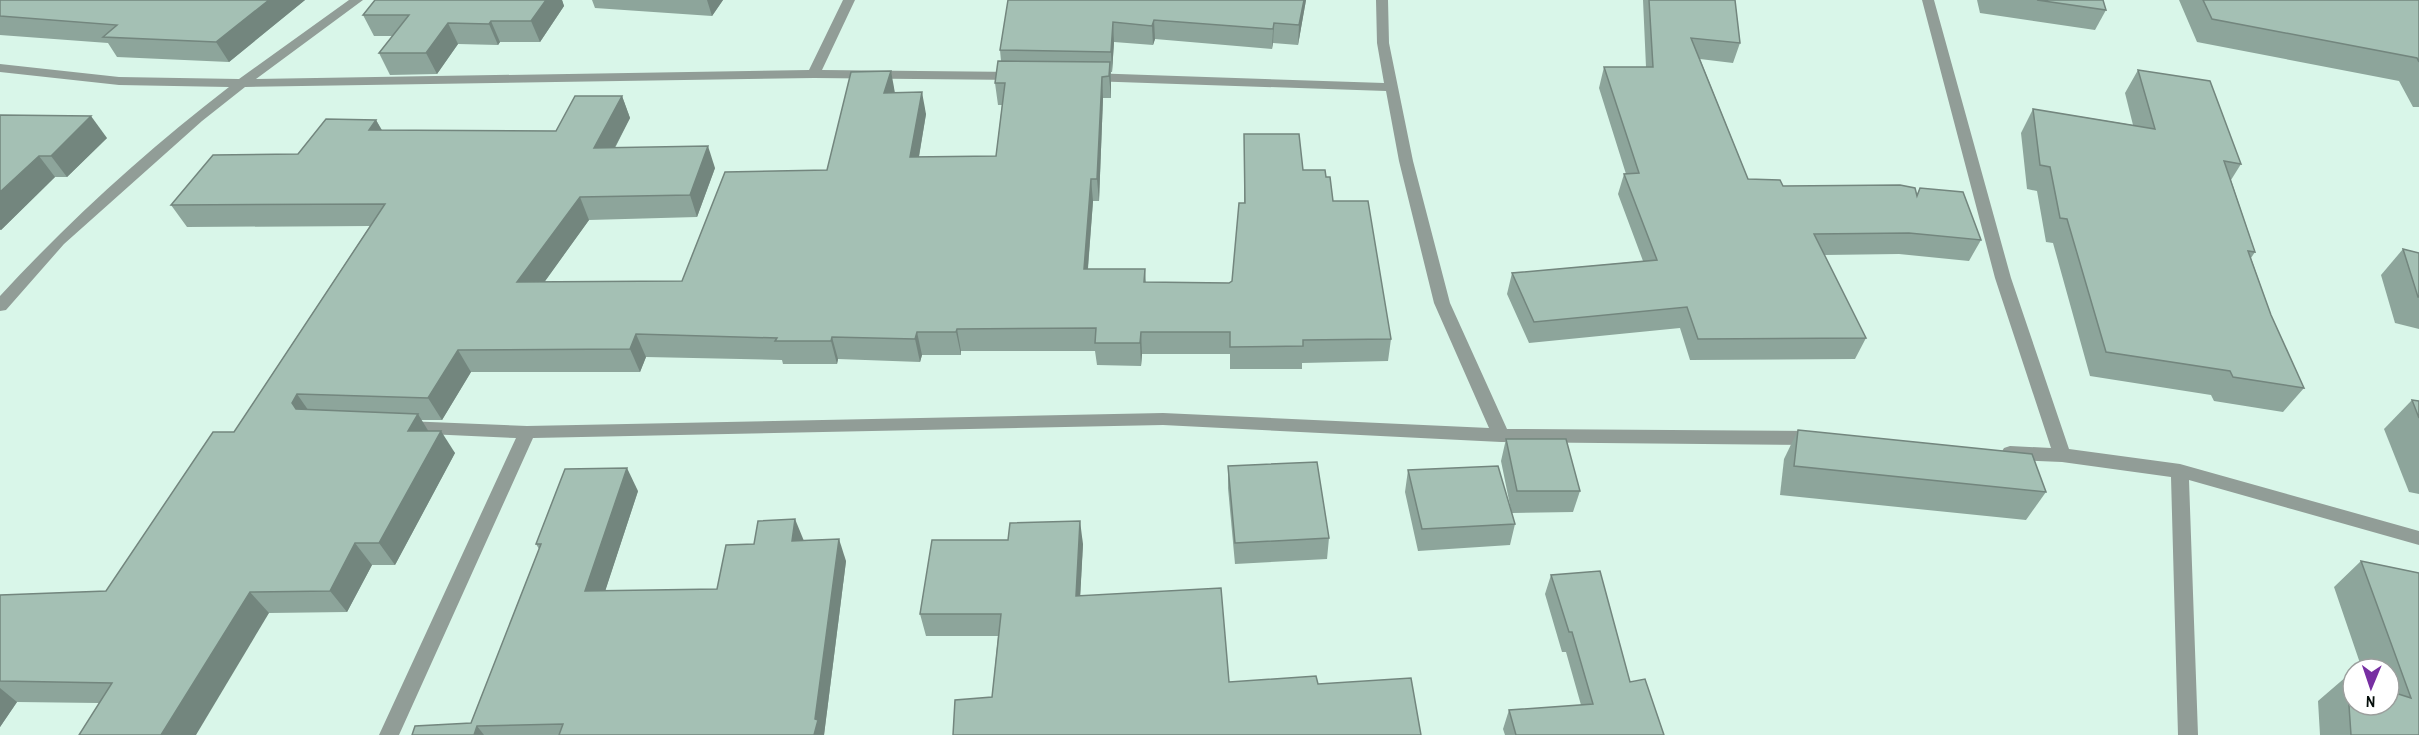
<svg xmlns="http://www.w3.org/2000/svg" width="2419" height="735" font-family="'Archivo Narrow',sans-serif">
  <rect width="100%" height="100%" fill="#d9f6e9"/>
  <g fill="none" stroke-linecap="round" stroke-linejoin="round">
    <g fill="#919d97" fill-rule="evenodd">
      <path d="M349,0h14l-107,79 553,-9 34,-70h12l-33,70 197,2 7,4 -7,4 -205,-2 -569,9 -43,34 -138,123 -58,66 -6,1v-15c70,-76 147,-146 229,-209l-110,-2 -119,-13v-8l119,13 120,2z"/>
      <path d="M1376,0h12l1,43 24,118 37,142 57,126 307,2 6,2 3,5 -3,5 -6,2 -313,-3 -338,-17 -630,13 -134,297h-20l137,-297 -111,-5 -6,-1 -3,-5 3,-5 6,-1 122,5 636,-13 326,15 -55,-125 -35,-142 -13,-70 -297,-10 -7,-4 7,-4 295,10 -7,-40z"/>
      <path d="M1922,0h12l77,278 58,171 111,15 239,67v14l-230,-65 9,255h-20l-7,-258 -109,-15 -52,-2 -6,-2 -3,-5 3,-5 6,-2 41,2 -56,-170z"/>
    </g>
  </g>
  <g fill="#8da59b">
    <path d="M0,0h305l-76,62 -112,-5 -9,-14 -108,-8z"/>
    <path d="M375,0h187l2,6 -24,36h-40l-2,3 -40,-1 -21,30 -47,1 -11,-22 14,-17h-19l-11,-21z"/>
    <path d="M592,0h131l-11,16 -117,-8z"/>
    <path d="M1008,0h298l-8,45 -25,-2 -1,6 -117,-10 -2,6 -39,-3 -2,30h-1v26h-8l-4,103h-6l-5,68h57l1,13 83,1 3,-2 12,-78v-69l59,36 23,7 7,24 58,138 -3,22 -86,2v6h-72v-15h-88l-1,12 -44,-1 -2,-14h-134v4h-39l-2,7 -82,-3 -1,5h-54l-1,-4 -136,-3 -6,15h-169l-29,48h-21l7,11 27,22 -60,112h-23l-25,47 -78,1 -170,90 -82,-1 -17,25v-132l106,-4 128,-159 136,-206 -183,1 -16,-22 127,-51 78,-34 6,10 174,1 66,-35 8,22 -15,30 100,20 -18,49 -108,3 -45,62 138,-1 145,-111 68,-78 31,22 -7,43 77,-1 6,-51h-4l-3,-22 6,-22 -1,-11z"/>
    <path d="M1643,0h92l5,43 -7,20 -33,-4 48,120 35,7 134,8 3,-6 61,52 -12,21 -70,-7 -75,1 42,83 -11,21 -165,1 -10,-32 -151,15 -22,-49 5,-21 131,-12 -25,-67 6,-20h2l-27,-86 5,-21h42z"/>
    <path d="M1977,0h126l3,10 -11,20 -115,-17z"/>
    <path d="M2179,0h240v107h-6l-14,-26 -202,-39z"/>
    <path d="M2138,70l103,94 -10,16 24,72 -4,6 20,57 33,73 -21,24 -69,-11 -3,-6 -121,-19 -37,-133 -7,-1 -9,-51 -10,-2 -6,-56 12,-24 100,16 -8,-32z"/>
    <path d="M0,115l107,23 -40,39h-12l-54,53h-1z"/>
    <path d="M2403,249l16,4v76l-24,-6 -14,-48z"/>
    <path d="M2412,400l7,18v76l-10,-2 -25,-63z"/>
    <path d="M1798,430l248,62 -20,28 -246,-25 4,-36z"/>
    <path d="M1506,439l74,52 -7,21 -61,1 3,11 -5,21 -92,6 -13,-59 3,-22 103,40 -10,-49z"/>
    <path d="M1228,466l101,72 -2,21 -92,5 -7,-76z"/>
    <path d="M638,491l-33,100 112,-2 86,-48 43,20 -22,174h-412l59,-12 68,-174 -3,-5z"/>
    <path d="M1083,544l-3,52 149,86 89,2 103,51 -429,-38 6,-61h-72l-6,-22z"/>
    <path d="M2361,561l58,12v162h-99l-2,-34 29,-25 42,29v-36h-27l-28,-82z"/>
    <path d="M1551,575l79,107 34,53h-159l-2,-6 6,-19 72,-5 -15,-53h-4l-17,-58z"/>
  </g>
  <g fill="#73867e">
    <path d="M269,0h36l-76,62 -13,-20z"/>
    <path d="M546,0h16l2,6 -24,36 -9,-21z"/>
    <path d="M707,0h16l-11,16z"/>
    <path d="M1304,0h2l-8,45 1,-20z"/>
    <path d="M1154,20l1,19 -2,6 -1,-19z"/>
    <path d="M491,21l9,21 -2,3 -9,-21z"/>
    <path d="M1113,22l1,20 -2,30 -1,-20z"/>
    <path d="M448,23l10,21 -21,30 -11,-21z"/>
    <path d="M1274,23l-1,20 -1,6 1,-20z"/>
    <path d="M1110,62l1,22v14l-2,-22z"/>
    <path d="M891,71l4,22h-11z"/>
    <path d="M1102,77l1,21 -4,103 -2,-22z"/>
    <path d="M922,92l4,22 -11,65 -5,-22z"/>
    <path d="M622,96l8,22 -27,52 -9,-22z"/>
    <path d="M91,116l16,22 -40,39 -16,-21z"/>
    <path d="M376,120l12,22 -19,-12z"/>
    <path d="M708,146l7,22 -18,49 -7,-22z"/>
    <path d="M39,156l16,21 -54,53 -1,-1v-37z"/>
    <path d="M1091,179l2,22 -7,90 -2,-22z"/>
    <path d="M580,197l9,23 -61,85 -11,-23z"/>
    <path d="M957,329l4,22v4l-5,-23z"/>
    <path d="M917,332l5,23 -2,7 -5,-23z"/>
    <path d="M1141,332l1,22 -1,12 -1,-23z"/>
    <path d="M636,334l10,23 -6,15 -10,-23z"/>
    <path d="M832,337l6,22 -1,5 -6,-23z"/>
    <path d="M458,350l13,22 -29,48 -14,-22z"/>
    <path d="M297,394l16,23 -5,8 -16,-22z"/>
    <path d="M418,414l14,23 -24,-6z"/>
    <path d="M441,431l14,22 -60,112 -16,-22z"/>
    <path d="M627,468l11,23 -40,122 -13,-22z"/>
    <path d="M795,519l9,22h-12z"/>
    <path d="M1080,521l3,23 -4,75 -3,-23z"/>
    <path d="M839,539l7,22 -22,174h-10l1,-16z"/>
    <path d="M355,543l17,22 -25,47 -17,-21z"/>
    <path d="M250,592l19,21 -73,122h-35z"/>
    <path d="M0,688l17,14 -17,25z"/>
    <path d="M477,726l7,9h-10z"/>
  </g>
  <g fill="#a4c0b4" stroke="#73867e" stroke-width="1.5">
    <path d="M0,0h269l-53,42 -113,-5 14,-12 -117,-9z"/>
    <path d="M375,0h171l-15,21h-40l-2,3 -41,-1 -22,30h-47l30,-38h-46z"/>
    <path d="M1008,0h296l-5,25 -25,-2 -1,6 -119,-9 -2,6 -39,-4 -2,30 -111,-2z"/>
    <path d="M1649,0h86l5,43 -49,-5 57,141 32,1 3,6 117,-1 15,3 2,8 3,-8 43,4 18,48 -72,-7 -95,1 52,104 -168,1 -11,-32 -153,15 -22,-49 145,-13 -33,-86 15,-1 -35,-106h49z"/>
    <path d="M2037,0h66l3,10z"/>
    <path d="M2203,0h216v62l-2,-4 -205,-39z"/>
    <path d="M998,61l112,1 -1,14 -7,1 -5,102h-6l-7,90h61l-1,13 85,1 3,-2 7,-78h6l-1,-69h55l4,36h22l1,7h4l3,24h35l23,138 -88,1v6l-73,1v-15h-89l-1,11h-45l1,-15 -139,1 -1,3h-39l-2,7 -83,-2 -1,4h-56l2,-3 -141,-4 -6,15 -172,1 -30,48 -131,-4 -5,9 4,6 122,5 -10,17h33l-62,112h-24l-25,48 -80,1 -89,143h-82l33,-52 -112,-2v-86l106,-4 107,-159h21l151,-228 -214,1 42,-50 85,-1 28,-35 50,1 -7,10 187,1 19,-35h47l-28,52 114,-2 -18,49 -110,2 -63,85 165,-1 43,-109 102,-2 24,-98 40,-1 -7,22 38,-1 -12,65 86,-1 9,-73h-10z"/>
    <path d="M2138,70l72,11 31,83 -17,-3 31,91 -7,-1 23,64 33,73 -71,-11 -3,-6 -124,-19 -39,-133 -7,-1 -10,-51 -10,-2 -7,-56 122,20z"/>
    <path d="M0,115l91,1 -40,40h-12l-39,36z"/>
    <path d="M2403,249l16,4v44h-1z"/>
    <path d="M2412,400l7,1v17z"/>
    <path d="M1798,430l234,24 14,38 -252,-26z"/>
    <path d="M1506,439h60l14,52h-63z"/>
    <path d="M1317,462l12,76 -94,5 -7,-77z"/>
    <path d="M1498,466l17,58 -93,5 -14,-59z"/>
    <path d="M627,468l-42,123 132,-2 9,-44 28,-1 4,-23 37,-2 -3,22 47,-2 -24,180 3,1 -4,15h-255l4,-11 -86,2 -3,9h-62l3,-9 56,-3 70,-179h-5l29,-75z"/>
    <path d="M1080,521l-4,75 145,-8 8,94 87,-6 2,8 93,-6 10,57h-468l2,-35 37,-3 9,-83h-81l12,-74h76l2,-17z"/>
    <path d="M2361,561l58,12v162h-68l-4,-59 6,2v27h36v-14l22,7z"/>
    <path d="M1600,571l30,111 15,-3 19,56h-148l-7,-25 84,-6 -21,-72h-3l-18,-57z"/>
  </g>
  <g transform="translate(2371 687) rotate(182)"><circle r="28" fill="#ffffff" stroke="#9b9f9d" stroke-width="1.5"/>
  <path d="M0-4.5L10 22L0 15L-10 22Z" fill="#772fa2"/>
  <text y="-9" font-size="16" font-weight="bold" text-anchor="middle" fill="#050e0a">N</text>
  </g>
</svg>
